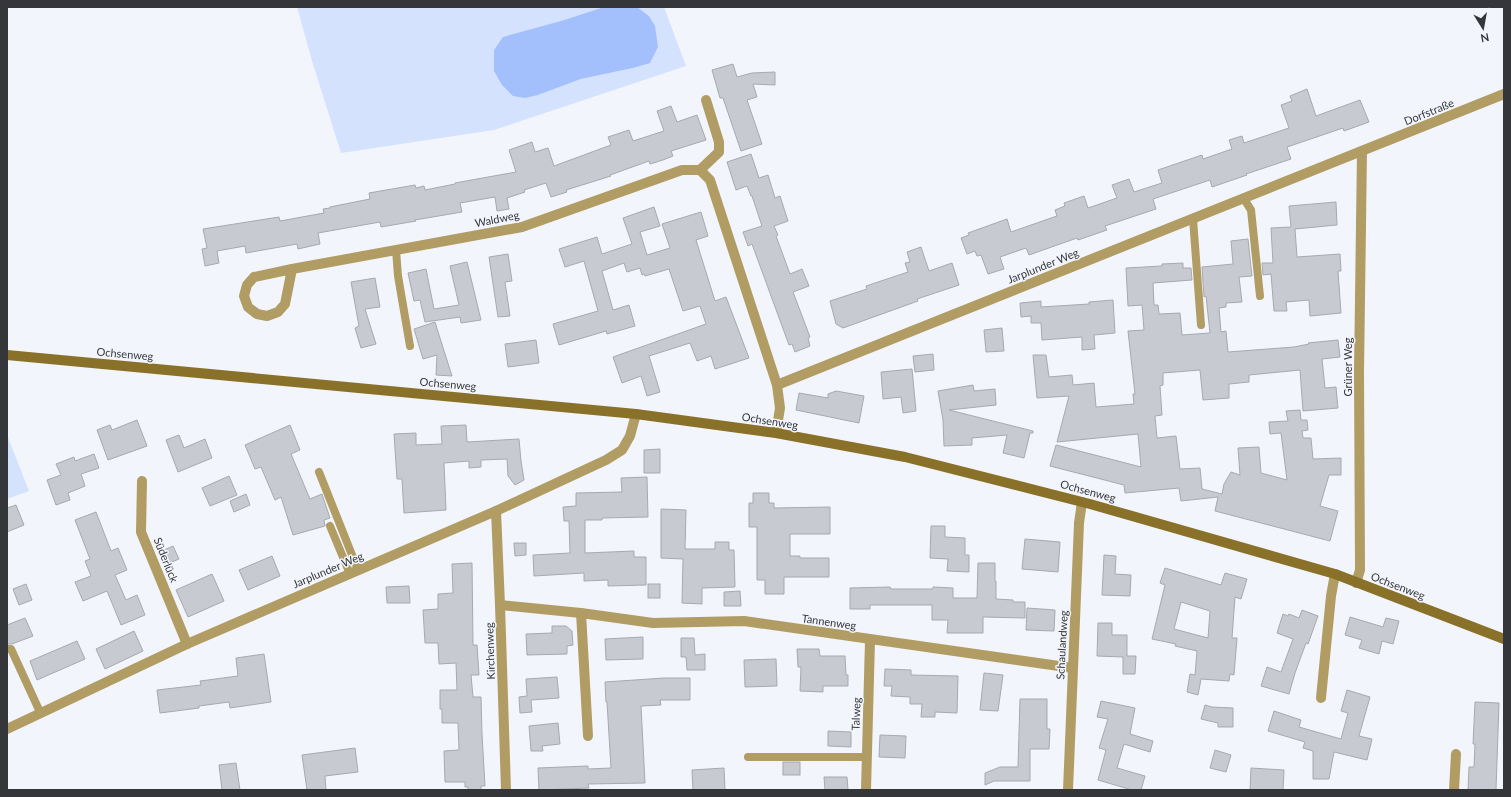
<svg xmlns="http://www.w3.org/2000/svg" width="1511" height="797" font-family="Lato,sans-serif">
  <rect width="100%" height="100%" fill="#f2f6fc"/>
  <g fill="#d4e2fe">
    <path d="M297,7h307l-43,14 -23,74 43,-16 52,-11 16,-52 -12,-9h27l22,59 -192,64 -153,23 -29,-92z"/>
    <path d="M7,435l22,56 -22,8z"/>
  </g>
  <path fill="#a3c0fd" d="M604,7h33l12,9 6,10 3,21 -8,16 -17,5 -52,11 -43,16 -13,3 -12,-2 -11,-11 -8,-14v-21l9,-13 58,-16z"/>
  <g fill="#c7cad0" stroke="#a6a9b0" fill-rule="evenodd">
    <path d="M733,64l4,13 15,-4 23,-1v13l-22,-1 4,13 -10,3 15,44 -21,7 -18,-53h-3l-8,-28z"/>
    <path d="M1307,89l9,27 44,-16 9,22 -25,9 -1,-3 -56,19 4,12 -45,15 1,1 -35,12 -2,-7 -57,19 3,10 -51,17 2,4 -29,10 -1,-2 -48,17 -3,-7 -26,9 4,12 -16,5 -7,-19 -4,1 -2,-5 -8,3 -6,-16 8,-3 -1,-2 39,-14 4,13 46,-16 -2,-6 10,-4 -1,-3 20,-7 4,12 29,-10 -5,-13 17,-6 5,13 28,-9 -4,-13 44,-15 1,4 29,-10 -3,-9 13,-4 2,7 45,-15 -8,-23 11,-4 -2,-5z"/>
    <path d="M671,106l6,16 20,-7 9,25 -35,11 2,5 -10,4 -13,4 -1,-3 -39,14 1,1 -45,14 1,2 -16,5 -5,-14 -22,7 1,2 -18,6 2,11 -12,2 -2,-14 -35,6 2,9 -47,8 1,1 -35,6 -1,-5 -62,11 2,11 -22,5 -1,-5 -51,9 -1,-7 -28,5 2,12 -14,3 -3,-17 5,-1 -4,-19 76,-12 1,4 44,-8 -1,-4 7,-1v-1l40,-8 -1,-6 46,-8 1,3 8,-2 1,4 30,-6v-1l61,-11 -7,-22 23,-8 3,10 13,-4 6,18 57,-21 -3,-8 21,-7 4,11 31,-10 -7,-20z"/>
    <path d="M751,154l8,24 9,-3 7,23 5,-2 8,25 -14,5 4,9 -2,1 14,38 12,-5 7,17 -16,6 17,45 -2,1 2,8 -15,6 -3,-8 -3,1 -37,-101 -4,2 -5,-14 19,-6 -10,-30h-1l-4,-10 -11,4 -9,-28z"/>
    <path d="M1336,202l1,23 -42,4 2,28 43,-3 1,17h-3l3,42 -31,3 -1,-16 -23,2 1,9h-13l-3,-37 -8,1 -1,-12h11l-2,-35 20,-1 -2,-21z"/>
    <path d="M654,207l6,19 -20,6 7,23 23,-7 -8,-24 39,-12 7,24 -12,4 19,61 11,-4 23,61 -34,11 -4,-13 -14,5 -7,-18 -41,13 11,36 -13,4 -6,-20 -19,7 -9,-26 93,-33 -6,-18 -17,5 -14,-42 -24,7 -1,-2 -2,1 -2,-7 -13,4 -3,-9 -22,8 11,39 16,-5 6,21 -28,8 -1,-3 -47,14 -6,-21 45,-13 -14,-50 -19,6 -6,-18 38,-12 5,17 30,-10 -9,-26z"/>
    <path d="M1248,239l4,37 -13,1 3,25 -16,1v4l-7,1 2,24 5,-1 2,21 66,-5 15,-3 -1,-1 30,-3 2,17 -18,2 3,29 11,-1 2,21 -35,3 -3,-41 -51,5v7l-20,2v14l-26,2 -3,-30 -37,3v12l-3,1 2,29 -7,1 2,22 19,-2 4,33 20,-1 2,21 20,5 2,-10 7,-12 9,3 -2,-27 21,-1 2,26 26,7 -6,-47 -11,1 -1,-12 19,-1 -2,-10 14,-1 1,10h6l1,10 -6,1 1,7h8l2,21 28,-1v17h-12l-9,31 18,5 -8,30 -115,-30 3,-14 -37,4 -2,-13 -54,5 -1,-8 -74,-19 6,-21 85,22 -3,-33 -81,8 12,-46 -32,2 -4,-43h13l3,22 23,-2 1,10 21,-2 2,24 38,-3 -1,-10h2l-7,-63 16,-1 -2,-25 -14,1 -2,-38 36,-2v-2l21,-1v5h8l1,12 -39,3 1,22h4l1,9 21,-1 2,22 28,-2 -4,-37 -2,1 -2,-30 31,-3 -2,-23z"/>
    <path d="M921,247l8,24 23,-8 7,22 -42,14 1,2 -75,27 -7,-4 -6,-23 37,-12 -1,-3 42,-14 -3,-9 5,-1 -3,-10z"/>
    <path d="M508,254l4,27 -7,1 5,34 -12,1 -9,-60z"/>
    <path d="M467,262l14,58 -20,3 -1,-6 -35,5 -5,-22 -6,1 -6,-28 18,-4 8,40 25,-4 -9,-39z"/>
    <path d="M375,278l5,29 -15,2 11,35 -15,4 -6,-20 4,-2 -8,-44z"/>
    <path d="M1113,300l2,33 -21,2 1,14 -13,1v-13l-40,3 -1,-17h-10v-7l-10,1 -1,-14 21,-2v6l48,-3v-2z"/>
    <path d="M435,322l4,13 13,41 -16,-1 1,-20 -14,4 -9,-30z"/>
    <path d="M1002,328l2,23 -18,1 -2,-22z"/>
    <path d="M536,340l3,23 -31,4 -3,-23z"/>
    <path d="M933,354l1,16 -19,2 -2,-16z"/>
    <path d="M912,369l4,42 -13,2 -2,-16 -18,2 -2,-27z"/>
    <path d="M973,385l1,6 21,-2 1,16 -47,5 84,21v2h-3l-6,25 -21,-5 4,-18 -35,3v7l-28,1 -1,-26 -5,-29z"/>
    <path d="M836,391l28,5 -5,27 -63,-13 3,-17 29,5v-4z"/>
    <path d="M137,420l10,26 -39,14 -11,-30 13,-5 2,5z"/>
    <path d="M290,425l10,25 -9,4 19,45 12,-5 8,24 -6,2 1,6 -32,9 -12,-38 -6,3 -14,-33 -6,2 -10,-24z"/>
    <path d="M466,425l1,17 52,-3 2,22 3,19 -9,5 -7,-9 -1,-17 -26,1v7l-12,1v-7l-25,2 2,47 -42,3 -2,-34h-5l-3,-45 22,-1v12l26,-1 -1,-18z"/>
    <path d="M179,435l5,13 21,-9 7,19 -34,14 -12,-32z"/>
    <path d="M660,449v24h-16v-23z"/>
    <path d="M94,454l5,14 -18,6 4,12 -17,7 2,7 -14,5 -9,-25 14,-5 -5,-11 18,-7 1,4z"/>
    <path d="M229,476l8,19 -27,11 -8,-18z"/>
    <path d="M647,477l1,40 -46,1v2h-17v33l49,-2v6h12v28l-38,1v-6l-24,1v-8l-50,3 -1,-21 37,-2 -1,-32h-5l-1,-14 13,-1v-13l46,-1 -1,-14z"/>
    <path d="M753,493h16v10h5v5l56,-1v27h-40v22h10v2h29v19h-45v17h-19v-14h-8v-53h-8v-24h4z"/>
    <path d="M246,494l4,11 -16,7 -4,-11z"/>
    <path d="M16,505l8,20 -17,7v-24z"/>
    <path d="M661,509l25,1 -1,39h30v-7h14v8h5l1,37 -33,1v16l-20,-1 1,-44 -22,-1z"/>
    <path d="M96,512l15,39 7,-3 9,22 -12,5 11,25 11,-5 8,20 -24,10 -14,-34 -24,10 -8,-19 16,-6 -6,-15 5,-2 -15,-39z"/>
    <path d="M931,526h14v11l20,1v17h4v17l-22,-1 1,-12 -18,-1z"/>
    <path d="M1025,539l35,3 -2,30 -36,-3z"/>
    <path d="M514,543h12v12l-11,1z"/>
    <path d="M173,546l6,13 -12,5 -5,-13z"/>
    <path d="M1104,555l12,1 -1,18 16,1 -1,21 -28,-1z"/>
    <path d="M272,556l8,20 -32,14 -9,-20z"/>
    <path d="M472,563l1,82h4l2,30h-8l2,22h8l1,37 3,52h-4v4h-13v-3h-3v-5h-20l-1,-31 15,-1 -1,-27h-16v-14h-2v-19h17l-1,-27 -17,1 -1,-21h-13l-2,-33 15,-1v-15l15,-1 -1,-29z"/>
    <path d="M978,563h17v18h1v18l17,1v2h12v16l-42,-1v16h-36l1,-13h-16v-15h-62v4h-20v-21l40,-1 1,2h42v-2l20,1v10h24z"/>
    <path d="M1165,568l56,17 4,-12 22,6 -6,20 -6,-2 -3,41h5l-3,37 -4,-1 -1,7 -28,-2 -3,16 -11,-3 3,-18 5,1 2,-24 -22,-5 1,-2 -24,-5 13,-54 -5,-2zM1181,602l29,9 -2,27 -34,-9z"/>
    <path d="M212,574l12,27 -36,16 -12,-27z"/>
    <path d="M26,584l6,16 -13,5 -6,-16z"/>
    <rect x="648" y="584" width="12" height="14"/>
    <path d="M409,586l1,17h-23l-1,-16z"/>
    <path d="M740,591l1,15h-17v-14z"/>
    <path d="M1027,608l28,2 -1,21 -28,-1z"/>
    <path d="M1302,610l16,6 -10,28 -2,-1 -11,30 -6,21 -28,-8 6,-19 14,5 12,-33 -16,-6 6,-19 5,2 1,-2 10,4z"/>
    <path d="M1350,617l33,10 3,-9 13,3 -6,23 -11,-3 -3,13 -20,-6 3,-8 -17,-5z"/>
    <path d="M25,618l8,18 -21,8h-5v-19z"/>
    <path d="M1098,623h14v12h15v21h9l-1,18h-12v-17l-26,-1z"/>
    <path d="M552,626h14l6,5 1,14 -6,1v8l-40,1 -1,-21 26,-1z"/>
    <path d="M134,631l9,20 -38,18 -9,-20z"/>
    <path d="M643,637v22l-37,1 -1,-21z"/>
    <path d="M681,638h13l1,17 10,-1v16h-18l-1,-13h-5z"/>
    <path d="M77,641l8,18 -48,21 -7,-19z"/>
    <path d="M797,649h22l1,7h25l1,19h2v11h-25v6l-23,-1 1,-24h-3z"/>
    <path d="M264,654l7,48 -41,6 -1,-6 -30,4v2l-39,5 -3,-23 44,-5 -1,-4 38,-5 -2,-18z"/>
    <path d="M776,659l1,27 -32,1 -1,-27z"/>
    <path d="M885,669l26,1v5l47,1 -1,37 -22,-1v5h-14l1,-13h-12v-7l-19,-1 1,-10h-8z"/>
    <path d="M984,673l19,2 -5,36 -18,-1z"/>
    <path d="M557,677l2,21 -28,2 1,12 -12,1 -1,-16 8,-1 -1,-17z"/>
    <path d="M664,678h26v22h-30l1,5 -20,1 4,77 -57,1 1,4 -50,2 -1,-22 50,-2v3l23,-1 -4,-66h-1l-1,-20z"/>
    <path d="M1347,690l23,7 -11,39 13,3 -5,21 -33,-8 -5,27h-16v-28l-10,-3 2,-6 -37,-11 6,-20 27,9 -2,7 42,12 7,-26 -7,-2z"/>
    <path d="M1020,699h27v30h3l-1,20h-19v32h-36l-9,4v-12l15,-6h18z"/>
    <path d="M1101,701l34,7 -5,26 23,7 -3,11 -26,-8 -7,24 28,8 -4,14h-9l-34,-10 8,-30 -7,-2 9,-29 -11,-2z"/>
    <path d="M1475,702l24,1 -3,87h-28l1,-23h5l1,-23h-2z"/>
    <path d="M1205,705l7,2 21,1v19h-15v-4l-17,-4z"/>
    <path d="M558,723l2,21 -18,2 1,5h-12l-2,-25z"/>
    <path d="M828,731l23,1v15l-23,-1z"/>
    <path d="M880,735l26,1 -1,22 -26,-1z"/>
    <path d="M355,748l3,24 -33,4 1,14h-19l-5,-35z"/>
    <path d="M1215,750l16,5 -5,17 -16,-4z"/>
    <rect x="783" y="762" width="17" height="13"/>
    <path d="M236,763l4,27h-18l-3,-25z"/>
    <path d="M724,768l1,22h-32l-1,-20z"/>
    <path d="M1251,768l33,2 -1,20h-33z"/>
    <path d="M824,777h23l1,13h-23z"/>
  </g>
  <g fill="none" stroke-linecap="round" stroke-linejoin="round">
    <g stroke="#b19c64" stroke-width="8">
      <path d="M1244,199l7,11 9,86"/>
      <path d="M1193,219l8,106"/>
      <path d="M396,250l2,26 12,70"/>
      <path d="M319,472l39,98"/>
      <path d="M330,526l20,48"/>
      <path d="M7,649h4l29,63"/>
      <path d="M748,757h118"/>
    </g>
    <g stroke="#b19c64" stroke-width="10">
      <path d="M700,170l19,-18v-10l-13,-42"/>
      <path d="M292,269l-7,35 -7,8 -11,4 -10,-2 -9,-7 -4,-11 3,-11 7,-8 38,-8 230,-42 160,-57h18l10,10 67,205"/>
      <path d="M776,433l4,-25 -3,-23 727,-291"/>
      <path d="M142,481l-1,51 46,112"/>
      <path d="M496,511l4,94 6,185"/>
      <path d="M1356,583l4,-13 -1,-198 3,-221"/>
      <path d="M500,605l81,8 72,10 91,-2 329,47"/>
      <path d="M581,613l7,123"/>
      <path d="M1321,698l10,-102 4,-22"/>
      <path d="M7,729l180,-85 309,-133 110,-51 16,-10 8,-14 6,-22"/>
      <path d="M866,790l4,-150"/>
      <path d="M1068,790l11,-267 3,-21"/>
      <path d="M1454,790l2,-36"/>
    </g>
    <path stroke="#8a7129" stroke-width="10" d="M7,355l629,59 140,19 129,24 185,47 245,70 169,65"/>
  </g>
  <g text-anchor="middle" stroke-width="3" stroke-linejoin="round" paint-order="stroke">
    <g font-size="11" fill="#353639" stroke="#f2f6fc">
      <text transform="translate(1429 112) rotate(-22)" y="4">Dorfstraße</text>
      <text transform="translate(497 219) rotate(-11)" y="4">Waldweg</text>
      <text transform="translate(1043 266) rotate(-22)" y="4">Jarplunder Weg</text>
      <text transform="translate(125 354) rotate(5)" y="4">Ochsenweg</text>
      <text transform="translate(1348 367) rotate(-90)" y="4">Grüner Weg</text>
      <text transform="translate(448 384) rotate(5)" y="4">Ochsenweg</text>
      <text transform="translate(770 421) rotate(9)" y="4">Ochsenweg</text>
      <text transform="translate(1088 491) rotate(15)" y="4">Ochsenweg</text>
      <text transform="translate(166 560) rotate(68)" y="4">Süderlück</text>
      <text transform="translate(328 570) rotate(-23)" y="4">Jarplunder Weg</text>
      <text transform="translate(1398 586) rotate(21)" y="4">Ochsenweg</text>
      <text transform="translate(829 622) rotate(8)" y="4">Tannenweg</text>
      <text transform="translate(1062 645) rotate(-87)" y="4">Schaulandweg</text>
      <text transform="translate(490 651) rotate(-92)" y="4">Kirchenweg</text>
      <text transform="translate(856 714) rotate(-88)" y="4">Talweg</text>
    </g>
  </g>
  <rect width="1511" height="797" fill="none" stroke="#353639" stroke-width="16"/>
  <g transform="translate(1483 28) rotate(169)" stroke="#f2f6fc" stroke-width="3" paint-order="stroke">
  <path d="M0-3L7 15L0 10L-7 15Z" fill="#353639"/>
  <text y="-6" font-size="11" font-weight="bold" text-anchor="middle" fill="#353639">N</text>
  </g>
</svg>
